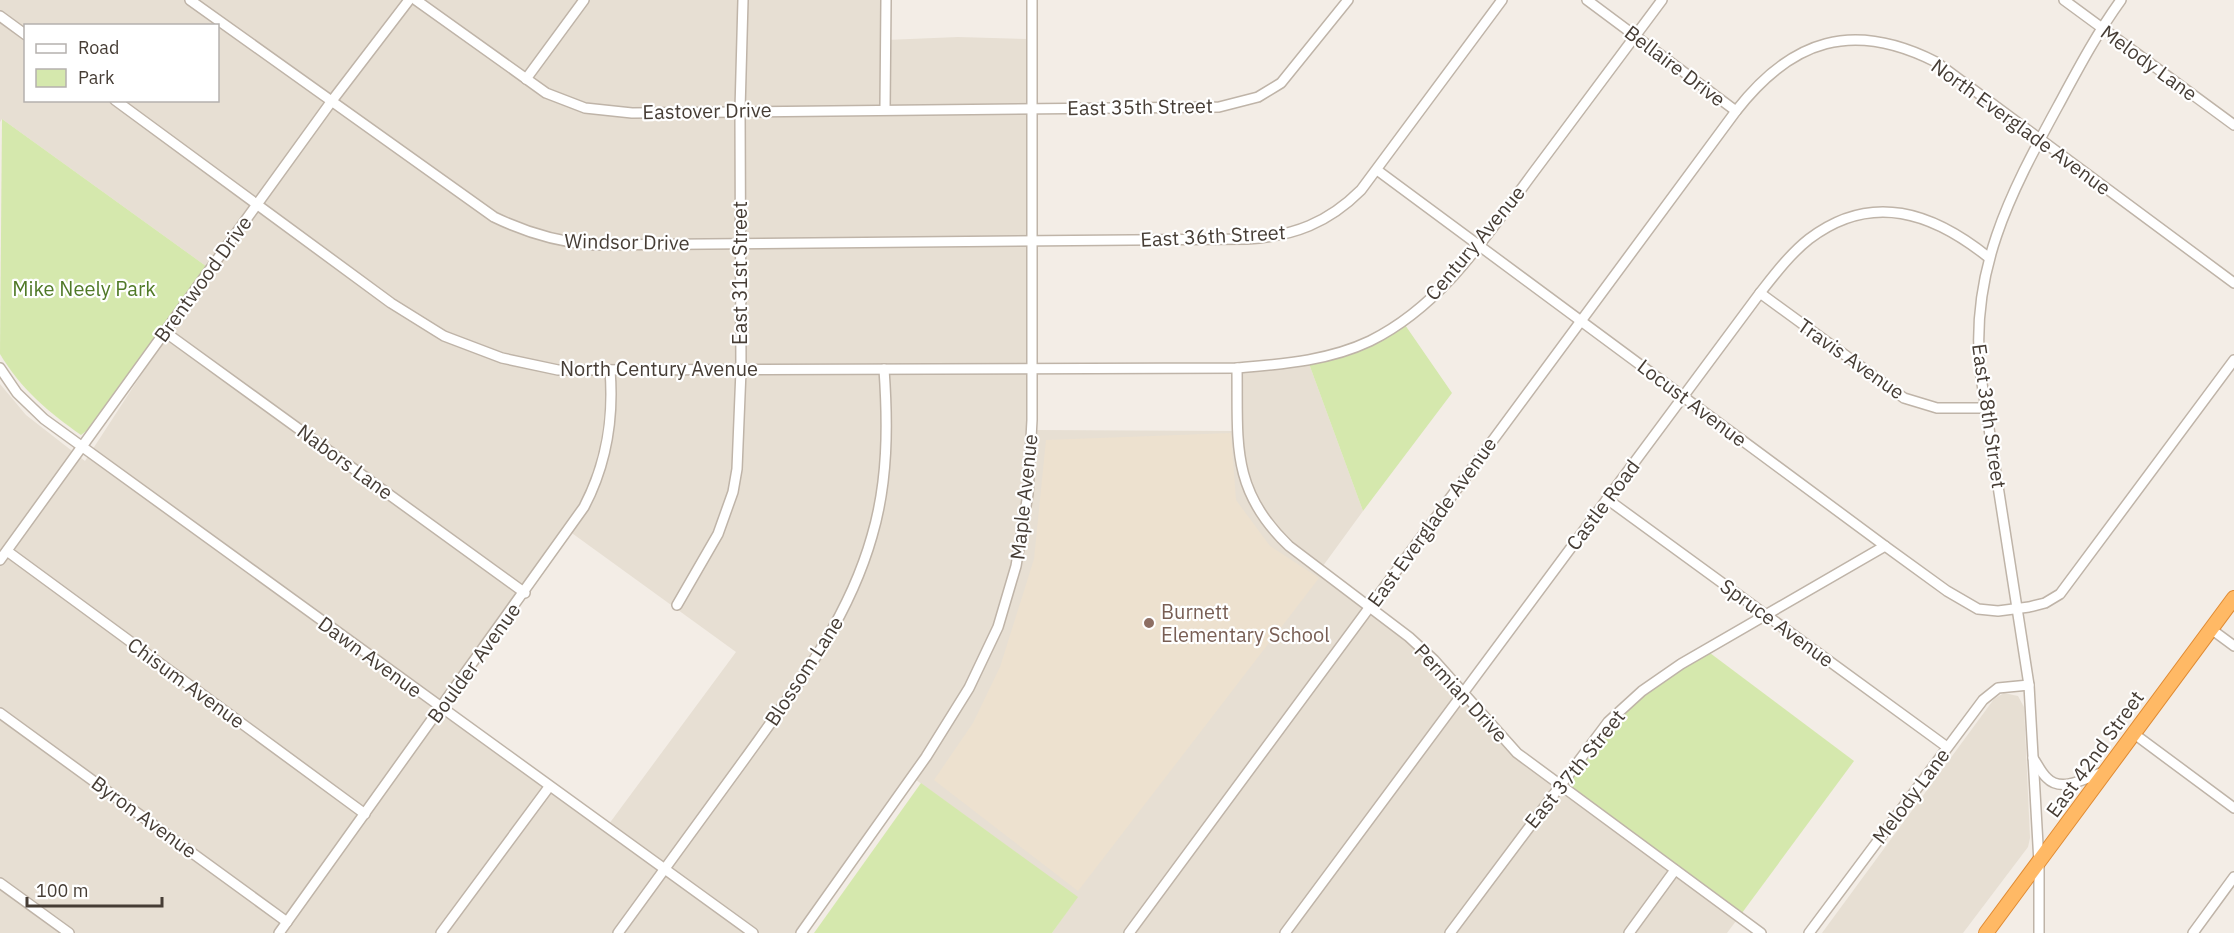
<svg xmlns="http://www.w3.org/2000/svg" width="2234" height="933" font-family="'IBM Plex Sans',sans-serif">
  <rect width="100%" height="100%" fill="#f3ede6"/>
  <g fill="#e7dfd3" fill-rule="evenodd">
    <path d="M0,0h886v40l72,-3 71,2 2,267 6,124 200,1v-63l71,-7 55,150 -43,59 89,67 108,116 222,164 -12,16h-675l25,-36 -165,-120 -115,156h-797v-549l26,31 59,46 125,-192 -208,-150 -2,3zM26,26h192v74h-192zM569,531l167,121 -130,176 -165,-119z"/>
    <path d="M2004,693l14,3 6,11 6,131 -2,9 -65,86h-141l172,-234z"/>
  </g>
  <path fill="#ede1cf" d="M1231,433l5,67 34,46 49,32 -241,313 -144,-111 39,-57 27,-56 34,-108 12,-119z"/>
  <g fill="#d5e8ad">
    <path d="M2,119l208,150 -121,160 -8,6c-33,-23 -60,-46 -81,-81z"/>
    <path d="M1403,322l49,71 -89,118 -55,-150 23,-6z"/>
    <path d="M1706,650l148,111 -115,156 -179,-132 48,-63 33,-31z"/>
    <path d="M921,783l157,114 -26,36h-238z"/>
  </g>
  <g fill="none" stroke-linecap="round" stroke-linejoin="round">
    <g stroke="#bfb4a8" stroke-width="12">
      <g id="minor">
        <path d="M190,0l304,217c33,16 63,25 100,28l653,-6c47,-3 81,-16 114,-49l141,-190"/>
        <path d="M416,0l130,93 39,15 47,5 587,-6 39,-10 23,-14 67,-83"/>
        <path d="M1587,0l149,111"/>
        <path d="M2064,0l170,125"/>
        <path d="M0,16l26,19"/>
        <path d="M526,79l58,-79"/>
        <path d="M115,100l276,203 53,33 58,22 56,12 679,-2c45,-4 91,-7 133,-27 75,-37 120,-111 169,-176 41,-55 82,-110 123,-165"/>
        <path d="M885,109l1,-109"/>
        <path d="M1377,170l508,376 62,45 31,18 20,2 31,-4 16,-4 15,-9 174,-234"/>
        <path d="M1760,293l144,105 33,10h49"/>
        <path d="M165,332l360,261"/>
        <path d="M0,368l17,25 27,26 709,514"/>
        <path d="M1237,368c1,74 -7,122 52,178l120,91 25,23 83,93 244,180"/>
        <path d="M1607,499l340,248"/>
        <path d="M7,551l358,263"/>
        <path d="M0,560l331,-458 78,-102"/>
        <path d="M677,605l41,-71 15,-42 4,-23 4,-99 -1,-260 3,-110"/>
        <path d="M2211,629l23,17"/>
        <path d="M0,713l287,209"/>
        <path d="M2133,733l101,75"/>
        <path d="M2033,758c5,7 8,15 14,20 15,16 42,-2 59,-7"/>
        <path d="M0,883l69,50"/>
        <path d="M279,933l305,-426c23,-44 30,-88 26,-137"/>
        <path d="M441,933l108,-146"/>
        <path d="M618,933c42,-58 84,-116 126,-173 51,-71 104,-139 128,-224 16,-54 16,-111 12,-167"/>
        <path d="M801,933l125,-176 43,-69 29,-61 18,-61 12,-72 4,-74v-420"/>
        <path d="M1129,933l607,-822c56,-72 117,-91 200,-49l298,221"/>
        <path d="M1285,933l475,-640c15,-19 30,-39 49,-54 63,-48 124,-26 179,18"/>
        <path d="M1450,933l158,-211 34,-31 39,-27 204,-118"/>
        <path d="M1629,933l46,-63"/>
        <path d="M1809,933l174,-233 15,-12 31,-3"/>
        <path d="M2039,933v-70l-10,-178 -48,-308c-13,-104 29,-183 77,-271 20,-37 39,-73 63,-106"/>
        <path d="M2193,933l41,-56"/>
      </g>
    </g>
    <g stroke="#e08b33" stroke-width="16">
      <path id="highway" d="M1986,933l248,-335"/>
    </g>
    <use href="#minor" stroke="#fff" stroke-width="9"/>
    <use href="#highway" stroke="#ffb965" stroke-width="14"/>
  </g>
  <circle fill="#8d6e63" stroke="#fff" stroke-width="2" cx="1149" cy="623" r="6"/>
  <g text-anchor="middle" stroke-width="4.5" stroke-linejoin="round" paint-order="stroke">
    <g font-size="20" fill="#463d35" stroke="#fff">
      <text transform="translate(2149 63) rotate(36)" y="7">Melody Lane</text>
      <text transform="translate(1675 66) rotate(37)" y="7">Bellaire Drive</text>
      <text transform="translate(1140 107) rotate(-1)" y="7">East 35th Street</text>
      <text transform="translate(707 111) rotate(-1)" y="7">Eastover Drive</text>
      <text transform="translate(2021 127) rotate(36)" y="7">North Everglade Avenue</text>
      <text transform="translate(1213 236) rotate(-3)" y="7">East 36th Street</text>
      <text transform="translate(627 242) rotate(1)" y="7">Windsor Drive</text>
      <text transform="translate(1475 243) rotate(-50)" y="7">Century Avenue</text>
      <text transform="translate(740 273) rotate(-90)" y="7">East 31st Street</text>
      <text transform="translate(203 279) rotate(-54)" y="7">Brentwood Drive</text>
      <text transform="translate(1851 359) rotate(35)" y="7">Travis Avenue</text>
      <text x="659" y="376">North Century Avenue</text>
      <text transform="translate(1692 403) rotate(37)" y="7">Locust Avenue</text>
      <text transform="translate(1989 416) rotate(82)" y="7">East 38th Street</text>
      <text transform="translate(345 462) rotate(36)" y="7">Nabors Lane</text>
      <text transform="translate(1024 497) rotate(-84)" y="7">Maple Avenue</text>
      <text transform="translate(1603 505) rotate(-53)" y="7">Castle Road</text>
      <text transform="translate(1432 522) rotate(-54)" y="7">East Everglade Avenue</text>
      <text transform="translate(1777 623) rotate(36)" y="7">Spruce Avenue</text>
      <text transform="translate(370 657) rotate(36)" y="7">Dawn Avenue</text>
      <text transform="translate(474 663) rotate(-54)" y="7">Boulder Avenue</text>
      <text transform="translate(804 671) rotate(-57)" y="7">Blossom Lane</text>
      <text transform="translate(186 683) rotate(36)" y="7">Chisum Avenue</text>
      <text transform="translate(1461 693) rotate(47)" y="7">Permian Drive</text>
      <text transform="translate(2095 754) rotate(-54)" y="7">East 42nd Street</text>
      <text transform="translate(1575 769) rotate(-51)" y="7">East 37th Street</text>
      <text transform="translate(1911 796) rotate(-53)" y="7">Melody Lane</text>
      <text transform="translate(144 817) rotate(36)" y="7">Byron Avenue</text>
    </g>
    <g font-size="20" fill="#507927" stroke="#fff">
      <text x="84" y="296">Mike Neely Park</text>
    </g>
    <g font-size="20" fill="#785e54" stroke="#fff" text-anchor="start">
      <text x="1161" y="619">Burnett<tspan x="1161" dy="23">Elementary School</tspan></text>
    </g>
  </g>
  <rect x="24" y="24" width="195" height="78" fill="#ffffff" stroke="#b5b1ae" stroke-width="1.5"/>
  <rect x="36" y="44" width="30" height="9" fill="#ffffff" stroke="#b5b1ae" stroke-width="1.5"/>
  <text x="78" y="54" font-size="18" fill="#463d35">Road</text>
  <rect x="36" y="69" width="30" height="18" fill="#d5e8ad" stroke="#b5b1ae" stroke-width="1.5"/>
  <text x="78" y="84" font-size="18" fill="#463d35">Park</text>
  <path d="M27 897v9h135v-9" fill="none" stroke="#463d35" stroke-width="3"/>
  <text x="36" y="897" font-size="18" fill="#463d35" stroke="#ffffff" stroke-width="4.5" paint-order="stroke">100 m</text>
</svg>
